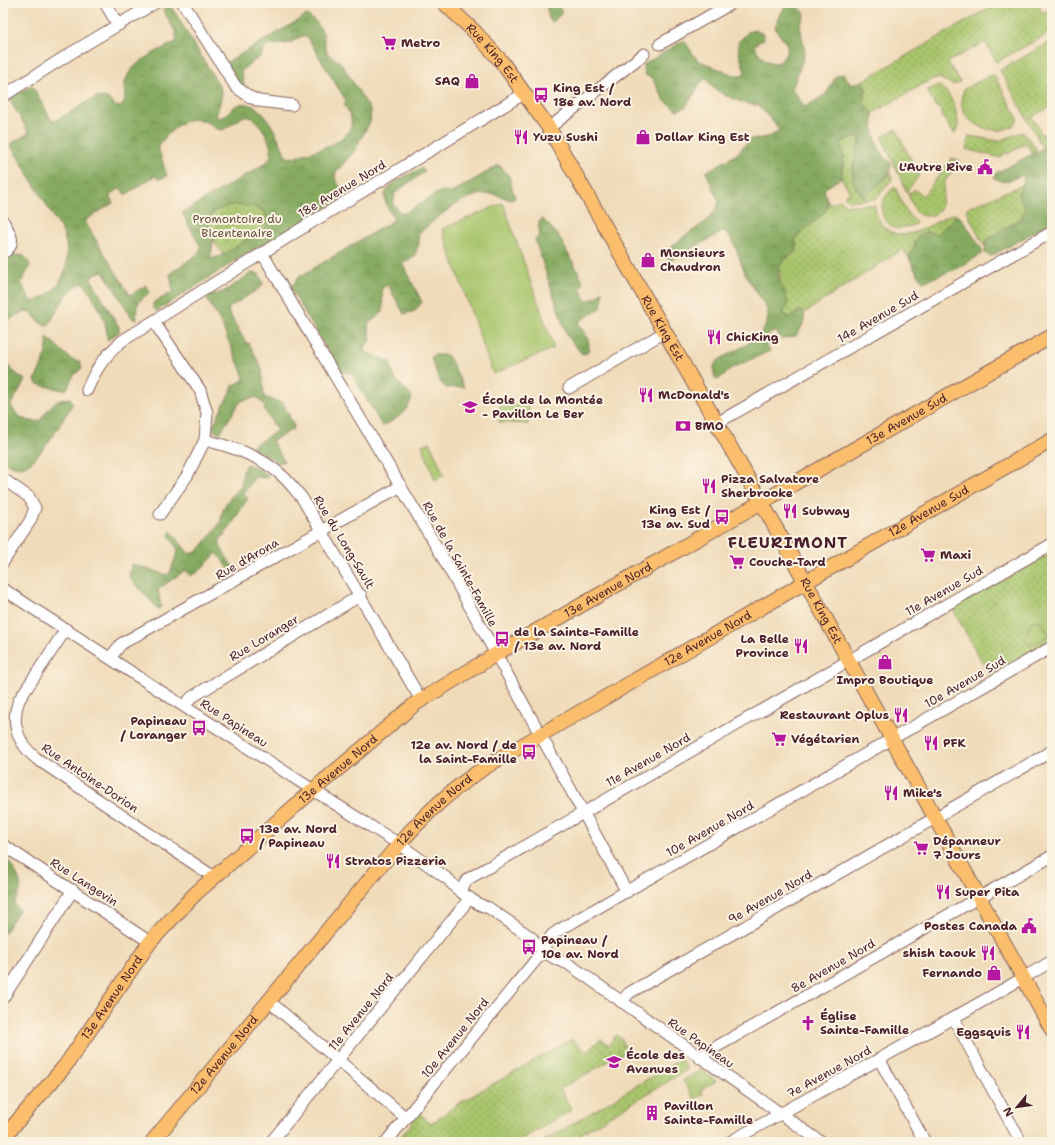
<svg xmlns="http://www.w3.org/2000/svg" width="1055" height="1145" font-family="'Shantell Sans',sans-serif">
  <defs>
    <pattern id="grass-dots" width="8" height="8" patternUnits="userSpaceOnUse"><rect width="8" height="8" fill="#a8c56c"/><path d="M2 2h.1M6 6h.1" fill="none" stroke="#8b9f59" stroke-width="1.8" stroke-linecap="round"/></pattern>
    <pattern id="forest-crowns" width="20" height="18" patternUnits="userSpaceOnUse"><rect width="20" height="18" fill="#86aa60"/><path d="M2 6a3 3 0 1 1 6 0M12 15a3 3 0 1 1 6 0" fill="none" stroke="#708a4f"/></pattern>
  </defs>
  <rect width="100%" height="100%" fill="#fcf5e5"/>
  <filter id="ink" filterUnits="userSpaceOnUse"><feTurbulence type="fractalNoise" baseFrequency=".025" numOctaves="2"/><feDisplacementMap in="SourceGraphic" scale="8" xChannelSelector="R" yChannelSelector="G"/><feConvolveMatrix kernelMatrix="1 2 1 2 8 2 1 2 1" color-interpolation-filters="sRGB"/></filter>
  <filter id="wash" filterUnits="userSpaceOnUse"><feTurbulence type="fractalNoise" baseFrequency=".012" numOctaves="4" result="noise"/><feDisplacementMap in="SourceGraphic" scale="16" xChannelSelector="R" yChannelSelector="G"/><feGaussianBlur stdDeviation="0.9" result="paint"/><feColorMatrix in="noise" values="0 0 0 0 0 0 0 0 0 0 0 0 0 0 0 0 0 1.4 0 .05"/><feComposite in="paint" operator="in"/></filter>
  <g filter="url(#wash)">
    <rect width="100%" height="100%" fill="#f0dbb9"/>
    <g fill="url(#grass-dots)" stroke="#79724c">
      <path d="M998,3h39l6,10 9,-5v24l-56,30 -11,-20 -37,20 12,20 -6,3 -15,-7 -7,1 -59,34 -10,-10 3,-15 -4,-7z"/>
      <path d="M1052,41v65l-20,11 10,18 10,-5v14l-9,4 -43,-78z"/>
      <path d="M994,75l24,44c-10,24 -70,7 -54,-30l25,-13z"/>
      <path d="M938,86c14,5 21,30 20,43l-4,5 -12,-18v-6l-6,-3 -9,-17z"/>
      <path d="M896,129l23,47 -12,15 3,3 4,-5 9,7 29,-38 8,3 -15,20 -4,27c-6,9 -20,12 -26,2l-33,-72v-1z"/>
      <path d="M1022,132l10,10 5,9 -5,2 -6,-10 -18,11 -1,-2 -6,4v2l-35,-9 3,-13 30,5z"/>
      <path d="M860,137v5l-8,28 12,27c8,-9 20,-15 27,-25l1,7 -16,20 -27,2 -5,-6 6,-3 -9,-14 3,-21 -3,-14 5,-4z"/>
      <path d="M288,166l24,44 -85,52 -27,-44z"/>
      <path d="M1022,185l-4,10 7,11 -3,12 -36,22 -2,6 -18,-36 1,-2z"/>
      <path d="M895,187l12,26 9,9 -1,3 -18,4c-21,-9 -19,-30 -2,-42z"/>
      <path d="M840,200l6,5h29c0,8 4,17 9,22 20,19 48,-4 68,-13h5l4,4 -5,-2 -18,18 -20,3c-3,9 -8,15 -7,25l-8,-13 -99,64 -4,-2 -13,7 -4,-7 -4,-43 3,-6 15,-11 -2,-13 30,-26 3,-9 4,1z"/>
      <path d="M1052,552v89l-62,35 -38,-68z"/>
      <path d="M616,1035l7,5 -1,2 5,9 -67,38 12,21 -55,32h-121l24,-29 11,11 25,-19 116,-66 14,13 15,-13 8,6z"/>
      <path d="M681,1059l6,11 -107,64 4,8h-42z"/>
      <path d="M701,1070l15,11 -15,9 2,4 -9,5 -11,-19z"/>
    </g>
    <g fill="url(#forest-crowns)" stroke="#686446" fill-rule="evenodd">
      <path d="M546,3h11l5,10 -9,9 -4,-3z"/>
      <path d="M789,4l12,5 4,5 -5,11 5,28 -13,36 13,18 21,-13 10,-18 8,-2 7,11 11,-4 4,7 -3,15 10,10c-1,18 3,39 18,50 0,18 -17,22 -27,34 -19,-15 -10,-35 -4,-55v-5l-14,2 -5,4 3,14 -3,21 -17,11 4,14 -3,9 -30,26 2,13c-39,24 -6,32 -10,57l-4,4 4,6 14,-7 3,2c2,8 -3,16 -8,23l-14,3 -7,-8 -13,8 8,12 -38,17 -14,12 -3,-2c-1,-5 -3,-9 0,-14 2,-4 8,-6 12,-9 16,-8 42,-20 41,-41 -1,-11 -22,-33 -25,-46 -3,-9 -11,-34 -19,-37l-55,30 -3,-8c14,-20 45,-26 53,-51l-13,-30 31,-18 13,-15c9,-1 23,0 29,-10l-20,-23 -15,-3 -20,-8 -12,-8 -5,-8 -5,2 -16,26 -10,3 -11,-9 -13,-23 -7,-3 -2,-10 41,-25 13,20 39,16h6l3,-4 -6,-19 -1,-11 10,-10 6,-2 9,4 1,5 -10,6c6,11 12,20 26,17 16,-19 2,-18 -5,-35l10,-21z"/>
      <path d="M166,8h6l48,79 2,8 -6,22 4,1c7,-3 12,-12 20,-14 24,-5 39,36 46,52l4,2c23,-7 82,-18 54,-53l2,-4 -39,-64 -5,-1 -12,7 -24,3 -6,11 -11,7 -8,8 4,16h-3l-18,-24 83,-49 10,8 6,10 3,17 3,5 12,8 30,48 -1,11 -7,13 -10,18 -17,19 -1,6 10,18 -68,42 -25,12 -95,61 -4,-3v-5l20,-11 -3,-18 2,-2 27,-19 2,-6 -19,-34 84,-50 5,-6c1,-16 -7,-28 -18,-39l-9,-2 -21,14c-11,-1 -10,-5 -19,-9 -16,-9 -38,13 -46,26l9,29 -8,3 -4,-3 -30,19 -4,-7 -11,7 3,8 -24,15 -4,4 45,73 16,-10 4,7c-12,10 -15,12 -13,28l-4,-1 -27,-43 -4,-5 -9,4 -2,4 28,48v5l-12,8c1,-22 -12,-38 -23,-57 -18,4 -26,29 -36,42l-8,-2 -9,-11 -7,-1 -21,12v-63c11,-5 23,-10 27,6l-9,17 10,18c5,1 8,-2 12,-4 25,-12 29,-43 19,-66l-52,-87 19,-11 -20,-34 23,-14 20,36h3l40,-23c10,-2 14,0 20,8l6,1c8,-11 1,-13 4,-24 5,-22 34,-32 52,-42l-2,-10 -12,-21zM230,205c16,1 45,-1 34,24l-43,27 -11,3 3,-15 -5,-20 5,-12z"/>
      <path d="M1052,144v78l-57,32 -4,2 -6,-3 1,-13 36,-22 3,-12 -7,-11 6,-15 -1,-5 -19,7 -10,-4 2,-5z"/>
      <path d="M499,165l10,11 6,22 -4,2c-7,-2 -14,-6 -21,-6 -27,-1 -53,24 -72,40l1,10 -5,13 -12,6 20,39 -7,9 -11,3 -16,-29 -6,3 1,24 -15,12 3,16 -5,5 -1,7 25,10 4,15 18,20c-3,14 -17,24 -30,29l-31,-53 -11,-2 -50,-83 9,-11 95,-57c-3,-7 -10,-16 -9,-24 2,-14 26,-22 37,-28l3,3 -30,22 -2,11 7,8 5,1 36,-22 10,2z"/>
      <path d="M956,216l5,2 21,31v5l-26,15 -33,13c-5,-8 -16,-20 -12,-30 3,-5 5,-9 6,-15l8,-5 13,2z"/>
      <path d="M542,218l16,17 23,42 2,6 -3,6 7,12 10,-4 4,-5h2l-2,16 -23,14c5,10 15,20 9,31l-5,1 -15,-18 -32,-96 5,-5c-1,-6 -3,-12 2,-17z"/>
      <path d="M252,273l7,1 4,9 -2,4 -32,21 -1,3 18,32h3l13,26 2,28 19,6 11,23 -1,3 -21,12 12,20 -4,2 -27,-15 -1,-2 25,-15 -13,-22 1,-3 -8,-9 -16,4 -21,32 -5,-1 -3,-4 21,-42 10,-6 1,-3 -25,-58 -12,-19 2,-4 14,-4z"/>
      <path d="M47,337l25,23 8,1 2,7 -9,8 -6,13 -5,1 -25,-6 -2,-4c6,-14 14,-27 12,-43z"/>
      <path d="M433,355h14l2,2 15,30 -18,1 -6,-6 -9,-24z"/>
      <path d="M3,359l10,12 12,9 -14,25c5,12 17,18 29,16 9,-14 13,-21 30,-23l3,5c-9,15 -35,62 -52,64 -5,1 -13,-3 -18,-5z"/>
      <path d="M246,464l13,5 9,7 -2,2 -11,-1 -12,16 5,5 -19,31 -9,11v6l15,25 -3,2 -15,-20 -19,19 -8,4 -4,-6 -28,19 3,18 -3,2 -29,-32 2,-13 36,11 3,-2 8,-23 -9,-15 2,-4 18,23 10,-4 22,-28c-1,-16 12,-27 20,-37l2,-14z"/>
      <path d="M3,859l5,1c12,20 18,22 6,44l5,6 -16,25z"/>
    </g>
    <g fill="#a8c56c" stroke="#79724c">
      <path d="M503,203l51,145 -61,26 -51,-145z"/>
      <path d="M500,405l29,1 -1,18 -29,-2z"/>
      <path d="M430,442l14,33 -9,5 -13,-35z"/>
      <path d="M1040,620l9,15 -19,11 -5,-8 6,-16z"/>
    </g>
  </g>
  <g filter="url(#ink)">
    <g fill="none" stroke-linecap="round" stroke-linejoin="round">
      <g stroke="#84615d" stroke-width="13">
        <g id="minor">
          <path d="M105,3l13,22"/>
          <path d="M183,3l53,84 14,10 9,4 33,4"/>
          <path d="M660,44l72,-41"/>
          <path d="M3,96l68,-43 84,-50"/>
          <path d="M549,128l95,-74"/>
          <path d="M3,221c7,12 15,23 0,32"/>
          <path d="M262,253l180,303 185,336"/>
          <path d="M154,322l46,68 7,23 -2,27 -18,36 -27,38"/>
          <path d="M569,388l96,-56"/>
          <path d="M87,390c9,-22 17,-33 35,-49l182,-114 221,-134"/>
          <path d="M717,423l335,-191"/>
          <path d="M205,440c27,7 53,15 74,33 9,7 16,17 23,25l119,202"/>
          <path d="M3,479l26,18 6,11 -5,13 -27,41"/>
          <path d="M3,589l310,201 86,54 50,36c6,9 29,26 40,28l43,30c5,10 24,23 35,25l254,179"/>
          <path d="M66,629l-47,71c-9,23 -1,44 18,59l177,118"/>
          <path d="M110,658l11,-14 280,-158"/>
          <path d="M184,706l8,-9 169,-102"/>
          <path d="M3,845l147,97"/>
          <path d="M464,885l4,-6 584,-335"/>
          <path d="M546,944l6,-9 7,-5 493,-283"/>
          <path d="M3,998l70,-108"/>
          <path d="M270,1002l136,116"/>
          <path d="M621,1002l8,-9 423,-242"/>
          <path d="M954,1019l67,123"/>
          <path d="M700,1058l9,-7 343,-195"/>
          <path d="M879,1059l46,83"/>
          <path d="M271,1142l199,-244"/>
          <path d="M386,1142l158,-192"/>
          <path d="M730,1142c108,-61 216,-118 322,-181"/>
        </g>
      </g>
      <g stroke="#84615d" stroke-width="16">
        <g id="major">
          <path id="s1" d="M444,3l31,29 26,29 48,67 213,375 290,527"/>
          <path id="s2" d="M3,1138l62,-72 85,-124 45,-48 118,-104 102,-86 88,-54 549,-314"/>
          <path id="s3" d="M152,1142l247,-298c30,-34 57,-59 96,-83l557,-321"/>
        </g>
      </g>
      <use href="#minor" stroke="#fff" stroke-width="11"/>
      <use href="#major" stroke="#fabe6d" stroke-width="14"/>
    </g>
  </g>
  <defs>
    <g id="supermarket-bare" transform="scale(1.2)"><path d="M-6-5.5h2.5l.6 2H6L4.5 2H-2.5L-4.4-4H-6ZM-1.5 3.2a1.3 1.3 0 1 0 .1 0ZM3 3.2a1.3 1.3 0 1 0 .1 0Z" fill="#b5179e" stroke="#fcf5e5" stroke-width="2.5" paint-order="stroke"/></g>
    <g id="shop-bare" transform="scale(1.2)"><path d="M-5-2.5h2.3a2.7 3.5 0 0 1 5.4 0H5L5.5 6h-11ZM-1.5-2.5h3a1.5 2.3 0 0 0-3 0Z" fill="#b5179e" stroke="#fcf5e5" stroke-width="2.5" paint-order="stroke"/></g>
    <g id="bus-bare" transform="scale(1.2)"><path d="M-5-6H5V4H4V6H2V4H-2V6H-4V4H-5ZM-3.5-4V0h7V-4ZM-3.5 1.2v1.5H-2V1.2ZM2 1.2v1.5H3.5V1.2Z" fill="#b5179e" stroke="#fcf5e5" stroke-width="2.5" paint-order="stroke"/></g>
    <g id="restaurant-bare" transform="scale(1.2)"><path d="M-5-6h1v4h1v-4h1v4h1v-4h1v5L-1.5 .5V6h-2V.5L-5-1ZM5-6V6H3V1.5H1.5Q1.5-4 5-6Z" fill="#b5179e" stroke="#fcf5e5" stroke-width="2.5" paint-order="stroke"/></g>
    <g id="civic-bare" transform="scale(1.2)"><path d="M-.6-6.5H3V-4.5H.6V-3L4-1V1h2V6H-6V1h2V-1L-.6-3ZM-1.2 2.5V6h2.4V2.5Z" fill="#b5179e" stroke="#fcf5e5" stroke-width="2.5" paint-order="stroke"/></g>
    <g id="school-bare" transform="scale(1.2)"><path d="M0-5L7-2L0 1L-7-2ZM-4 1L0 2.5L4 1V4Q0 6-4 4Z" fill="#b5179e" stroke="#fcf5e5" stroke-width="2.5" paint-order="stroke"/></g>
    <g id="bank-bare" transform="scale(1.2)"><path d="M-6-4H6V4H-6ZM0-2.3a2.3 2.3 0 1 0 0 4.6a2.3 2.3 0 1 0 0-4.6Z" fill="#b5179e" stroke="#fcf5e5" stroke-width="2.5" paint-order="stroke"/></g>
    <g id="church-bare" transform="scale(1.2)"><path d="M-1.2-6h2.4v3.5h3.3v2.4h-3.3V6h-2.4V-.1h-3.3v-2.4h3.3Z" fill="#b5179e" stroke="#fcf5e5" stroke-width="2.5" paint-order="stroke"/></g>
    <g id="building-bare" transform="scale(1.2)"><path d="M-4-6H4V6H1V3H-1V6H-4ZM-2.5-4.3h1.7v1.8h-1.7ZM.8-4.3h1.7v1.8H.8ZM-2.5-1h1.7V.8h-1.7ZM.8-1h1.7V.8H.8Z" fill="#b5179e" stroke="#fcf5e5" stroke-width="2.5" paint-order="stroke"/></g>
  </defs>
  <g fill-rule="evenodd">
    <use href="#supermarket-bare" x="389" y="43"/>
    <use href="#shop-bare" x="472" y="81"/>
    <use href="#bus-bare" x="541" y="95"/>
    <use href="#restaurant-bare" x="521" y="137"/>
    <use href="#shop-bare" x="643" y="137"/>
    <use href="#civic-bare" x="985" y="167"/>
    <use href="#shop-bare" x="648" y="260"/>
    <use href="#restaurant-bare" x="714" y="337"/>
    <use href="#restaurant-bare" x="646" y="395"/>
    <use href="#school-bare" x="470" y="407"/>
    <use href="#bank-bare" x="683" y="426"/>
    <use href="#restaurant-bare" x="709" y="486"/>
    <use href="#restaurant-bare" x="790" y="511"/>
    <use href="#bus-bare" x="722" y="517"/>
    <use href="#supermarket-bare" x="928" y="555"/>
    <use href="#supermarket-bare" x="737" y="562"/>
    <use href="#bus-bare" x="502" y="639"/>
    <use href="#restaurant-bare" x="801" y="646"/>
    <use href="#shop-bare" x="885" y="662"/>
    <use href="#restaurant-bare" x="901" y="715"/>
    <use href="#bus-bare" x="199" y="728"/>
    <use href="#supermarket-bare" x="779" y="739"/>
    <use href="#restaurant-bare" x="931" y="743"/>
    <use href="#bus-bare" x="529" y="752"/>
    <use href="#restaurant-bare" x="891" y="793"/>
    <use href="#bus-bare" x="247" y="836"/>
    <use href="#supermarket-bare" x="921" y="848"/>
    <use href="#restaurant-bare" x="333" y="861"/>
    <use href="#restaurant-bare" x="943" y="892"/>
    <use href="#civic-bare" x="1029" y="926"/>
    <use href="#bus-bare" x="529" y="947"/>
    <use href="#restaurant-bare" x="988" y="953"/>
    <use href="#shop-bare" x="994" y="973"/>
    <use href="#church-bare" x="808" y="1023"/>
    <use href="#restaurant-bare" x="1023" y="1032"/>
    <use href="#school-bare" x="614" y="1062"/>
    <use href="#building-bare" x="652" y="1113"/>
  </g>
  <g text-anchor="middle" stroke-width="4" stroke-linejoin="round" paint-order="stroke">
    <g font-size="12" font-weight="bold" fill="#4a1f2b" stroke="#fcf5e5" text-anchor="start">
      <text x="401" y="47">Metro</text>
      <text x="460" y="85" text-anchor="end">SAQ</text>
      <text x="553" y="92">King Est /<tspan x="553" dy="14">18e av. Nord</tspan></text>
      <text x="533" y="141">Yuzu Sushi</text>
      <text x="655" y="141">Dollar King Est</text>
      <text x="973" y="171" text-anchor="end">L'Autre Rive</text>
      <text x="660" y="257">Monsieurs<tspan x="660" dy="14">Chaudron</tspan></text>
      <text x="726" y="341">ChicKing</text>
      <text x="658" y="399">McDonald's</text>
      <text x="482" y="404">École de la Montée<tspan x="482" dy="14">- Pavillon Le Ber</tspan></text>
      <text x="695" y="430">BMO</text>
      <text x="721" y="483">Pizza Salvatore<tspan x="721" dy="14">Sherbrooke</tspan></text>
      <text x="710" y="514" text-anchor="end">King Est /<tspan x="710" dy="14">13e av. Sud</tspan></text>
      <text x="802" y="515">Subway</text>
      <text x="940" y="559">Maxi</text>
      <text x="749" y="566">Couche-Tard</text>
      <text x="514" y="636">de la Sainte-Famille<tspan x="514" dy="14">/ 13e av. Nord</tspan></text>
      <text x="789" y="643" text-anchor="end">La Belle<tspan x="789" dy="14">Province</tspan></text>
      <text x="885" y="684" text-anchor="middle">Impro Boutique</text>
      <text x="889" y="719" text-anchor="end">Restaurant Oplus</text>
      <text x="187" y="725" text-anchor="end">Papineau<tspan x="187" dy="14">/ Loranger</tspan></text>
      <text x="791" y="743">Végétarien</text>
      <text x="943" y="747">PFK</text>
      <text x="517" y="749" text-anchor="end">12e av. Nord / de<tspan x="517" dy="14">la Saint-Famille</tspan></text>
      <text x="903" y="797">Mike's</text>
      <text x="259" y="833">13e av. Nord<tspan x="259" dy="14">/ Papineau</tspan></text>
      <text x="933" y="845">Dépanneur<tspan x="933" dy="14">7 Jours</tspan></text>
      <text x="345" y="865">Stratos Pizzeria</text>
      <text x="955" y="896">Super Pita</text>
      <text x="1017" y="930" text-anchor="end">Postes Canada</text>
      <text x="541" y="944">Papineau /<tspan x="541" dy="14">10e av. Nord</tspan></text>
      <text x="976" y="957" text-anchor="end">shish taouk</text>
      <text x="982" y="977" text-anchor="end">Fernando</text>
      <text x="820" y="1020">Église<tspan x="820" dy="14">Sainte-Famille</tspan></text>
      <text x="1011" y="1036" text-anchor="end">Eggsquis</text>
      <text x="626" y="1059">École des<tspan x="626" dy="14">Avenues</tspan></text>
      <text x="664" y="1110">Pavillon<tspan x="664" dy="14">Sainte-Famille</tspan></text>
    </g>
    <g font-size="12" fill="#4a1f2b" stroke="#fcf5e5">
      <text dy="4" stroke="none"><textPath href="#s1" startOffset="70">Rue King Est</textPath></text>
      <text transform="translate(342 189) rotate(-31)" y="4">18e Avenue Nord</text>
      <text transform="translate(878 317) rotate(-30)" y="4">14e Avenue Sud</text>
      <text dy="4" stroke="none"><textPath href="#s1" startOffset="394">Rue King Est</textPath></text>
      <text dy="4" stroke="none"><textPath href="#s2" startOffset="1170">13e Avenue Sud</textPath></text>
      <text dy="4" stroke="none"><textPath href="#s3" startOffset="1015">12e Avenue Sud</textPath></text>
      <text transform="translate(344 542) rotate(59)" y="4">Rue du Long-Sault</text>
      <text transform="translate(247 559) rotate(-30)" y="4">Rue d'Arona</text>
      <text transform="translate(460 564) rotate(61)" y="4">Rue de la Sainte-Famille</text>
      <text dy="4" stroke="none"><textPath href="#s2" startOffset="826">13e Avenue Nord</textPath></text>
      <text transform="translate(944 591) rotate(-30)" y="4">11e Avenue Sud</text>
      <text dy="4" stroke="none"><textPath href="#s1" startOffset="718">Rue King Est</textPath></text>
      <text transform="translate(264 638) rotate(-31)" y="4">Rue Loranger</text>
      <text dy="4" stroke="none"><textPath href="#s3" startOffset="760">12e Avenue Nord</textPath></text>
      <text transform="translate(965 682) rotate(-30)" y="4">10e Avenue Sud</text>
      <text transform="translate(234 723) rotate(33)" y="4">Rue Papineau</text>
      <text transform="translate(648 760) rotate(-30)" y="4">11e Avenue Nord</text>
      <text dy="4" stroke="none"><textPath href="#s2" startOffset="501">13e Avenue Nord</textPath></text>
      <text transform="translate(90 778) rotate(34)" y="4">Rue Antoine-Dorion</text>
      <text dy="4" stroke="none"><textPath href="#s3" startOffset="436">12e Avenue Nord</textPath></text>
      <text transform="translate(710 829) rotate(-30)" y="4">10e Avenue Nord</text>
      <text transform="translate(84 882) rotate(33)" y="4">Rue Langevin</text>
      <text transform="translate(770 897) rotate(-30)" y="4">9e Avenue Nord</text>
      <text transform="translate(833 966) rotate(-30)" y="4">8e Avenue Nord</text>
      <text dy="4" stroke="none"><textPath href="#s2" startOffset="178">13e Avenue Nord</textPath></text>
      <text transform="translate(361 1012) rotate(-51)" y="4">11e Avenue Nord</text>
      <text transform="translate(455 1038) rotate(-51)" y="4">10e Avenue Nord</text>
      <text transform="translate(701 1043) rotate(35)" y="4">Rue Papineau</text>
      <text dy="4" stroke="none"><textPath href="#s3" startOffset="113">12e Avenue Nord</textPath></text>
      <text transform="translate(829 1072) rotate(-29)" y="4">7e Avenue Nord</text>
    </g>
    <g font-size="12" fill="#66513e" stroke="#fcf5e5">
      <text x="237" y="223">Promontoire du<tspan x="237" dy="14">Bicentenaire</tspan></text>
    </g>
    <g font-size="16" font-weight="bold" letter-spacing="1" fill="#4a1f2b" stroke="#fcf5e5">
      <text x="788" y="548">FLEURIMONT</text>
    </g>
  </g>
  <rect width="1055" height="1145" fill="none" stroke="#fcf5e5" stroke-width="16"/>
  <g transform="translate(1017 1107) rotate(241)" stroke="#fcf5e5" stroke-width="3" paint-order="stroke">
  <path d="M0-3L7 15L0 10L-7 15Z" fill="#4a1f2b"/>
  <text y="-6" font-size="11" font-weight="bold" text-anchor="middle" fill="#4a1f2b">N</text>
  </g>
</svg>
